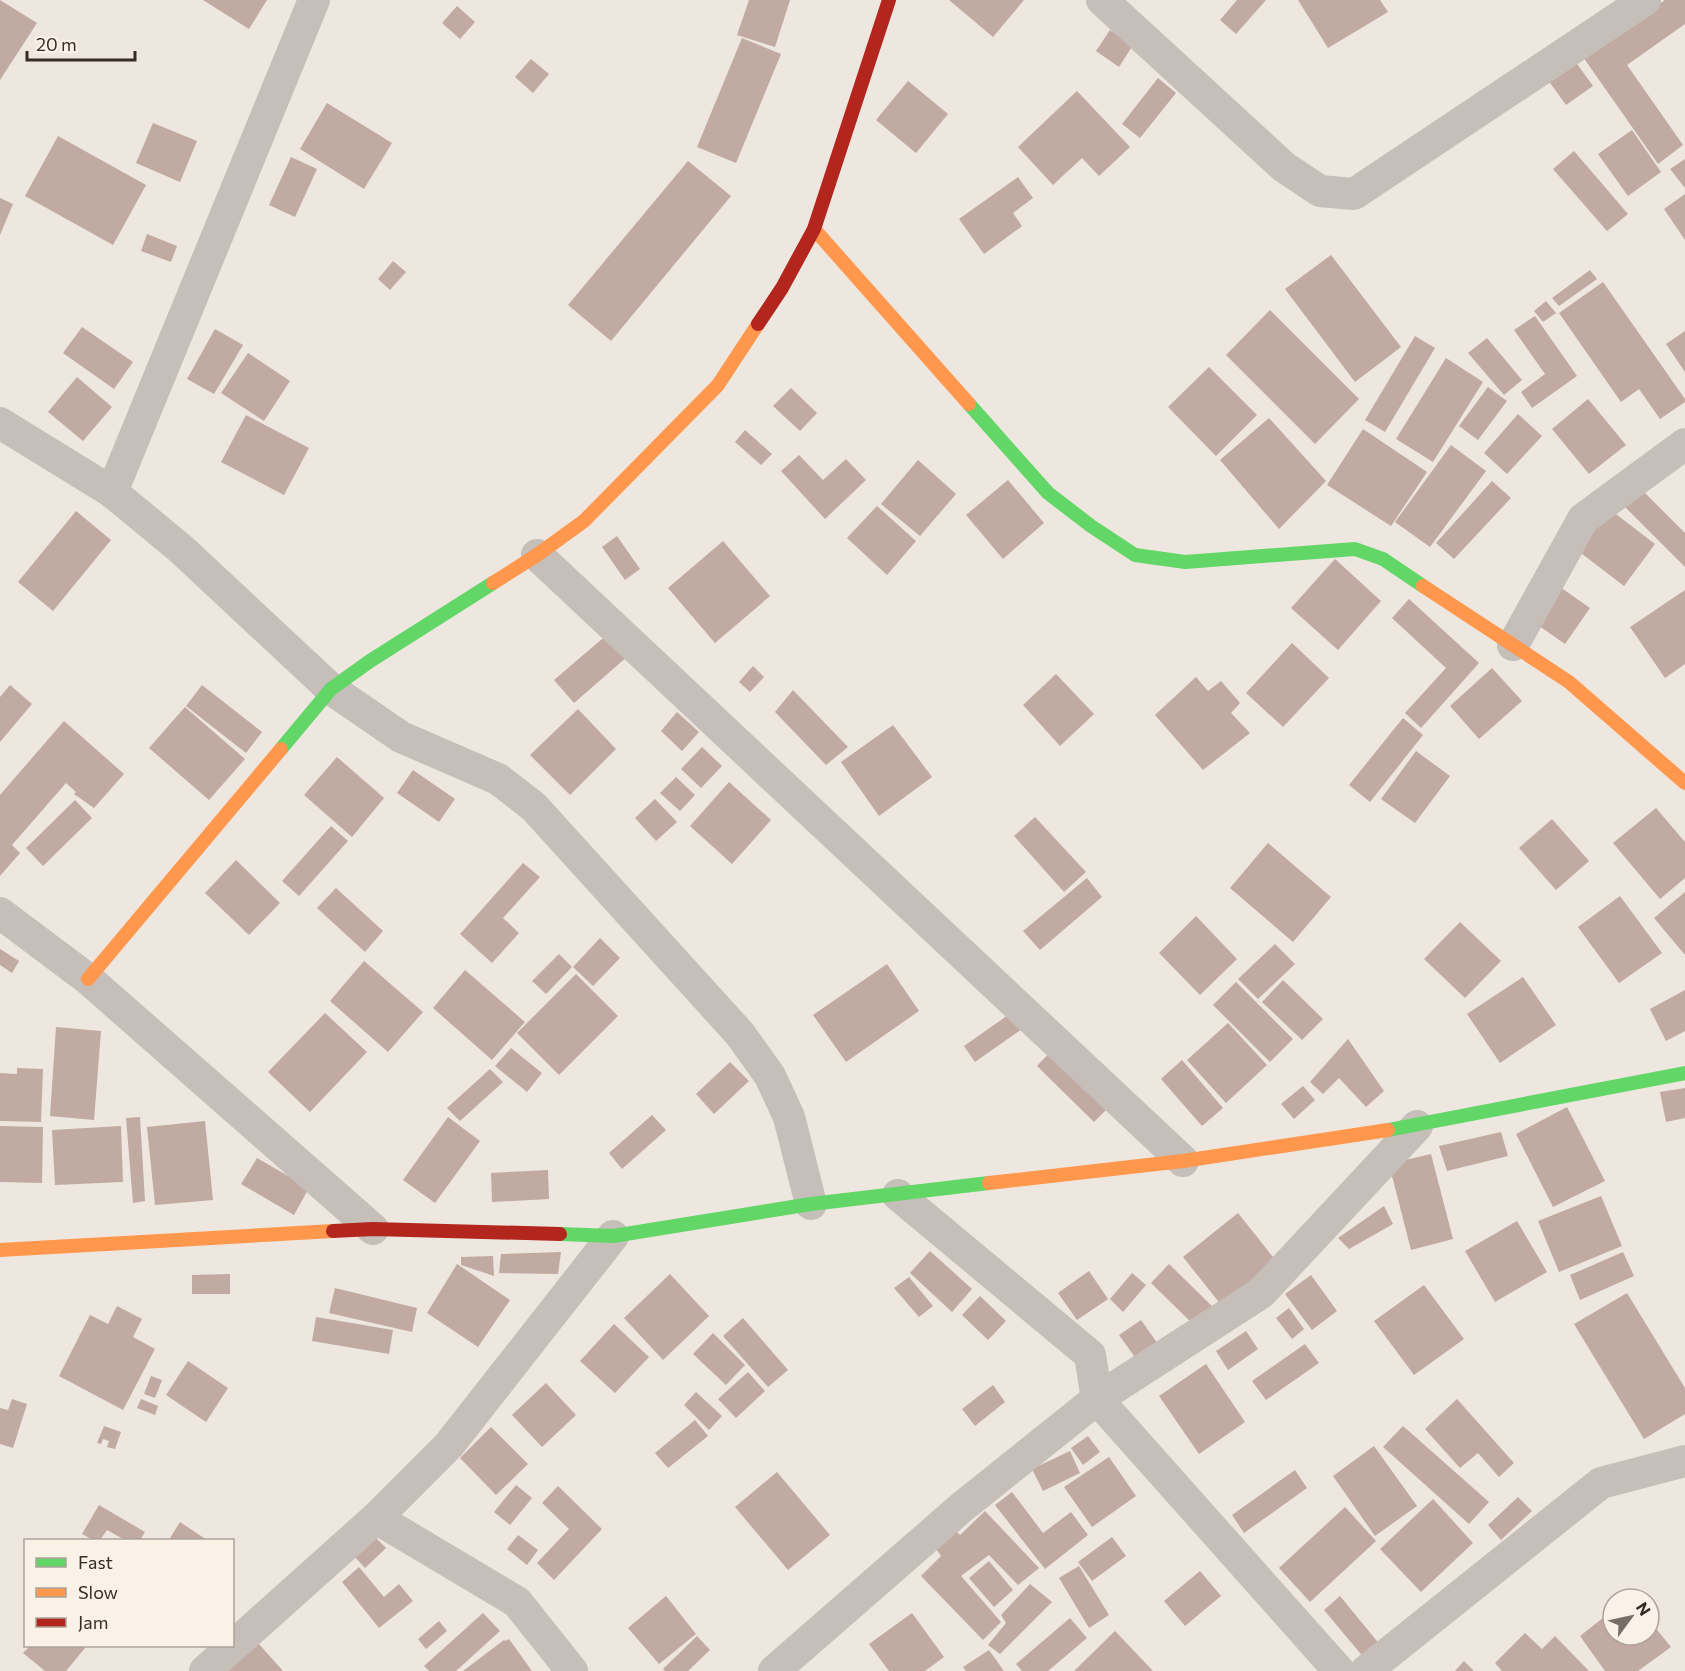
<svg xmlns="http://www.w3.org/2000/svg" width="1685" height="1671" font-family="Commissioner,sans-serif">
  <rect width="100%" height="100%" fill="#ede7e0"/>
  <g fill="#c1aaa1">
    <path d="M0,0l37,23 -37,57z"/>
    <path d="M203,0h64l-18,29z"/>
    <path d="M749,0h41l-15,47 -38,-12z"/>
    <path d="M949,0h75l-31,37z"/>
    <path d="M1237,0h29l-30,34 -16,-14z"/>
    <path d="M1298,0h82l8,12 -60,36z"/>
    <path d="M1665,0h20v24l-58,41 56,80 -25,19 -75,-107z"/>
    <path d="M457,6l18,16 -15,17 -18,-16z"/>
    <path d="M1110,30l23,15 -14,22 -23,-16z"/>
    <path d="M742,38l39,16 -45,109 -39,-16z"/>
    <path d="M531,59l18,15 -16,19 -18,-16z"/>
    <path d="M1575,61l18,25 -27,19 -18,-25z"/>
    <path d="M1158,78l18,15 -36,45 -18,-14z"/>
    <path d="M908,81l40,33 -32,39 -40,-33z"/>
    <path d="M1077,91l53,56 -31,29 -17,-18 -29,27 -35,-38z"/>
    <path d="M327,103l65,40 -28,46 -64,-40z"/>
    <path d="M153,123l44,18 -17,41 -44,-19z"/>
    <path d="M1632,130l29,42 -33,24 -30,-42z"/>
    <path d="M58,136l88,49 -33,60 -88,-49z"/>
    <path d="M1574,151l54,63 -21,17 -54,-62z"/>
    <path d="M291,157l26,12 -22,48 -26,-12z"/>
    <path d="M1685,159v29l-15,-19z"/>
    <path d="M688,161l43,35 -120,145 -43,-36z"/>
    <path d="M1018,177l15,21 -20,15 9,13 -38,28 -25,-35z"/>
    <path d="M1685,194v46l-21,-31z"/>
    <path d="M0,198l13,6 -13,31z"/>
    <path d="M147,234l30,12 -6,16 -30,-11z"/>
    <path d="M1331,255l70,92 -46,35 -70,-93z"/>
    <path d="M393,261l13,11 -16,18 -12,-11z"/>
    <path d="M1590,270l7,9 -38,27 -7,-8z"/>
    <path d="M1603,282l82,117v3l-25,17 -21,-30 -18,13 -62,-89z"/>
    <path d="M1546,301l10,12 -13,9 -9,-11z"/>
    <path d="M1270,310l89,89 -44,45 -89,-89z"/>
    <path d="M1535,316l42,60 -45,32 -11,-16 24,-18 -31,-44z"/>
    <path d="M82,327l51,35 -19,27 -51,-36z"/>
    <path d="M215,329l28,16 -29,49 -27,-15z"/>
    <path d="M1685,331v41l-19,-28z"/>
    <path d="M1415,336l20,12 -50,84 -20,-12z"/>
    <path d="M1487,338l35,42 -18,15 -36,-42z"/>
    <path d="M248,353l42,28 -26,40 -43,-28z"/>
    <path d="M1446,358l37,24 -50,80 -37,-23z"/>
    <path d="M1209,367l48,48 -41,41 -48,-49z"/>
    <path d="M77,377l35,30 -29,34 -35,-29z"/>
    <path d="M1488,387l19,14 -29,39 -19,-14z"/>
    <path d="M791,388l26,25 -17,18 -27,-25z"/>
    <path d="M1588,399l38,46 -37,29 -37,-45z"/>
    <path d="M1518,414l24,22 -35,38 -23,-21z"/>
    <path d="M246,415l63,33 -25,47 -63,-33z"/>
    <path d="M1269,418l57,63 -47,48 -59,-69z"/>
    <path d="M1363,429l64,43 -36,54 -64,-41z"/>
    <path d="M745,430l27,24 -11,11 -26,-23z"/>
    <path d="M1451,445l35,26 -56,76 -35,-25z"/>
    <path d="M799,455l24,25 23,-21 20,21 -41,39 -44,-48z"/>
    <path d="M918,460l38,34 -36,42 -39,-32z"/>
    <path d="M1008,480l36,43 -41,36 -37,-44z"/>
    <path d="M1492,481l19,17 -57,61 -18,-16z"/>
    <path d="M1639,487l46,46v34l-63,-63z"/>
    <path d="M877,506l39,35 -29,34 -40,-37z"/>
    <path d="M1608,508l47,36 -31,42 -47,-36z"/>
    <path d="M76,511l35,29 -58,71 -35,-29z"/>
    <path d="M617,536l23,33 -15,11 -23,-33z"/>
    <path d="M723,541l47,55 -55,47 -47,-55z"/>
    <path d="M1335,559l46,42 -43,49 -47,-42z"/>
    <path d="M1557,585l33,23 -25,36 -33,-23z"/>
    <path d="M1685,590v74l-20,14 -35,-51z"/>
    <path d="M1409,599l70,64 -58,65 -16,-15 41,-45 -54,-50z"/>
    <path d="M609,633l19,23 -54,47 -20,-23z"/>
    <path d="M1292,643l37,35 -46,49 -37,-34z"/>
    <path d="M753,666l11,11 -14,15 -11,-10z"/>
    <path d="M1492,668l30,33 -43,38 -29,-33z"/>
    <path d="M1056,674l38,40 -34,32 -37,-41z"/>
    <path d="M1196,677l12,14 13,-10 19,22 -9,10 19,20 -47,37 -48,-55z"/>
    <path d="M10,685l22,19 -32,38v-45z"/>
    <path d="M202,685l60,47 -16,21 -60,-47z"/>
    <path d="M793,690l55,57 -22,18 -51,-53z"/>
    <path d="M185,707l60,52 -36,41 -60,-52z"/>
    <path d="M578,709l38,40 -46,46 -40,-40z"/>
    <path d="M677,712l22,20 -17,19 -21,-20z"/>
    <path d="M1403,718l20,17 -53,67 -21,-17z"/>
    <path d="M64,721l60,53 -30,34 -20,-14 2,-2 -10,-9 -54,62 8,8 -20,23v-81z"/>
    <path d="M893,725l39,52 -53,39 -38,-54z"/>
    <path d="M702,747l20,19 -21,22 -20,-19z"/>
    <path d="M1416,751l34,25 -35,47 -34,-24z"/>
    <path d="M337,757l47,41 -32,39 -48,-42z"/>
    <path d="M413,770l42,29 -16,23 -42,-29z"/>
    <path d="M676,777l19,18 -15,16 -20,-18z"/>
    <path d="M729,782l42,38 -39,44 -42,-38z"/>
    <path d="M655,799l22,23 -21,19 -21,-23z"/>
    <path d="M75,800l17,18 -49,48 -17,-18z"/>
    <path d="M1656,808l29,34v36l-25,21 -47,-56z"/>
    <path d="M1035,817l51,55 -22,20 -50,-56z"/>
    <path d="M1552,819l37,42 -33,29 -37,-42z"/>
    <path d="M331,826l17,15 -49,55 -17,-15z"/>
    <path d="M1268,843l63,54 -38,45 -63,-54z"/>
    <path d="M236,860l44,43 -31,32 -44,-42z"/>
    <path d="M523,863l17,14 -37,41 16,15 -27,30 -32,-29z"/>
    <path d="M1087,878l15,19 -62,53 -17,-19z"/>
    <path d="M336,888l47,43 -18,21 -48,-44z"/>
    <path d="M1685,892v63l-31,-37z"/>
    <path d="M1620,896l42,57 -43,30 -41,-56z"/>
    <path d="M1196,916l41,43 -37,36 -41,-42z"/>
    <path d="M1460,922l41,39 -36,37 -41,-39z"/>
    <path d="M600,938l20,20 -27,28 -20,-19z"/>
    <path d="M1275,944l20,20 -37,35 -20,-20z"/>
    <path d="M0,949l19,12 -7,12 -12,-8z"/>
    <path d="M559,954l13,13 -26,27 -14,-13z"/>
    <path d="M364,961l59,51 -35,40 -58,-51z"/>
    <path d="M887,964l32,47 -73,51 -33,-47z"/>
    <path d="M465,970l60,52 -33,38 -59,-52z"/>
    <path d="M576,974l42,42 -59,59 -42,-42z"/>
    <path d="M1523,977l33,48 -56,38 -33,-49z"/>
    <path d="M1283,980l40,39 -21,21 -40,-38z"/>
    <path d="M1236,982l57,57 -23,23 -57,-57z"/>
    <path d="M1685,990v41l-19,10 -16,-32z"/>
    <path d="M325,1013l42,39 -57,60 -42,-40z"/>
    <path d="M1011,1013l11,16 -47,33 -11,-16z"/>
    <path d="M1228,1023l39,42 -41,38 -39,-43z"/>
    <path d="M56,1027l45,4 -7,89 -44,-4z"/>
    <path d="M1348,1039l36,52 -18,16 -27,-29 -16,16 -13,-12z"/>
    <path d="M511,1048l31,25 -15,19 -32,-26z"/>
    <path d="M1054,1048l57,57 -17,17 -57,-56z"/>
    <path d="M1182,1060l41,48 -21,18 -41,-47z"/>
    <path d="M730,1062l19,19 -35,33 -18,-20z"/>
    <path d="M17,1068l26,1 -2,53 -41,-1v-48l17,1z"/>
    <path d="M490,1069l13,13 -43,39 -13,-13z"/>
    <path d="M1303,1086l12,14 -21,19 -13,-15z"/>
    <path d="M1685,1088v30l-19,4 -6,-30z"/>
    <path d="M1567,1107l38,74 -52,26 -37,-73z"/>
    <path d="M652,1115l14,15 -44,39 -13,-16z"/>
    <path d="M140,1117l5,84 -12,2 -7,-85z"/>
    <path d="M448,1117l32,24 -45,62 -32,-23z"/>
    <path d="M205,1121l8,79 -58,5 -8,-78z"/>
    <path d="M0,1126l43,1 -1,56 -42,-1z"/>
    <path d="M121,1126l2,56 -68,3 -3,-55z"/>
    <path d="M1501,1132l7,24 -61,15 -8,-25z"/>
    <path d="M1431,1154l22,85 -42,11 -22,-86z"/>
    <path d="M257,1158l52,30 -15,27 -53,-31z"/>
    <path d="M548,1170l1,29 -57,3 -1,-29z"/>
    <path d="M1601,1196l21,50 -63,26 -21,-51z"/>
    <path d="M1384,1206l9,18 -44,25 -11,-11z"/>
    <path d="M1238,1213l39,49 -55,44 -39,-49z"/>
    <path d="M1517,1221l30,51 -52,30 -30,-51z"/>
    <path d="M930,1251l42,38 -20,23 -42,-39z"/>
    <path d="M561,1252l-3,22 -59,-1 2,-19z"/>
    <path d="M1623,1252l11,24 -54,24 -10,-25z"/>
    <path d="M493,1256l1,20 -33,-11v-8z"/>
    <path d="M457,1264l53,36 -32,47 -51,-34z"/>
    <path d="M1169,1264l47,46 -18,19 -47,-46z"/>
    <path d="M1089,1271l19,28 -31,21 -19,-27z"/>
    <path d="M1132,1273l14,12 -23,27 -13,-13z"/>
    <path d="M230,1274v20h-38v-19z"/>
    <path d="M670,1274l39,42 -46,44 -39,-42z"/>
    <path d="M1311,1275l26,36 -25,19 -27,-36z"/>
    <path d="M909,1277l24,29 -14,11 -25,-29z"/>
    <path d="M1424,1285l40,54 -50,36 -40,-54z"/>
    <path d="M335,1288l82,20 -5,24 -83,-19z"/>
    <path d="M1627,1293l58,95v26l-41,25 -70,-115z"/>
    <path d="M980,1296l26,25 -18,19 -26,-25z"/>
    <path d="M117,1306l25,13 -9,18 22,12 -32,61 -64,-34 31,-61 18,9z"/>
    <path d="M1289,1308l15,21 -12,10 -16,-21z"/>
    <path d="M316,1317l77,13 -4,24 -77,-13z"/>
    <path d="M743,1318l45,52 -20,17 -45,-51z"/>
    <path d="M1141,1320l24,34 -21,16 -25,-35z"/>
    <path d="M614,1324l35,33 -34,36 -35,-32z"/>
    <path d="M1246,1331l12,18 -30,21 -12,-19z"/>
    <path d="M713,1333l32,32 -19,20 -33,-31z"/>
    <path d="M1305,1344l14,19 -53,37 -14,-19z"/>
    <path d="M188,1361l40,27 -22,34 -40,-27z"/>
    <path d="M1206,1364l39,58 -46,32 -40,-58z"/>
    <path d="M748,1372l17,19 -29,27 -18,-19z"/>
    <path d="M151,1376l11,4 -7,18 -11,-4z"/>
    <path d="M546,1383l30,32 -34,32 -30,-32z"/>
    <path d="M993,1385l12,17 -30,24 -13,-17z"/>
    <path d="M696,1392l26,24 -13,14 -25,-25z"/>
    <path d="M12,1399l15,5 -14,44 -13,-4v-36l8,2z"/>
    <path d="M141,1399l17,7 -3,9 -18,-7z"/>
    <path d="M1457,1399l57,64 -15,14 -21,-24 -18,15 -35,-39z"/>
    <path d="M695,1420l13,16 -40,32 -13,-15z"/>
    <path d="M104,1426l17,6 -6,17 -8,-2 2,-6 -6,-2 -2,5 -4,-1z"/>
    <path d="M1403,1426l86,76 -20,22 -86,-77z"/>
    <path d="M491,1427l37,37 -32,31 -36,-37z"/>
    <path d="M1088,1436l12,16 -17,13 -12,-17z"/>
    <path d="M1374,1446l43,60 -42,30 -42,-60z"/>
    <path d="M1070,1451l10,22 -37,18 -11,-22z"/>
    <path d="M1109,1457l27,39 -44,31 -28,-40z"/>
    <path d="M1295,1470l12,18 -63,45 -12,-18z"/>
    <path d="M777,1472l53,63 -42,35 -53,-63z"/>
    <path d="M516,1485l16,13 -22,27 -16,-13z"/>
    <path d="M558,1486l44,43 -48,51 -17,-17 32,-34 -27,-26z"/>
    <path d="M1012,1492l31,41 28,-21 17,23 -43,34 -50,-64z"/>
    <path d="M1518,1497l14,14 -31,29 -13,-15z"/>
    <path d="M1433,1499l40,44 -52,49 -41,-43z"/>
    <path d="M99,1505l46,27 -5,8h-15l-18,-10 -7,10h-7l-11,-6z"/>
    <path d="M1345,1507l31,34 -66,61 -31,-34z"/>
    <path d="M985,1511l54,57 -21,17 -29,-30 -28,21 40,46 -18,18 -62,-64 20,-20 -7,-10 20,-17 6,6z"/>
    <path d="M180,1522l27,18h-34l-3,-2z"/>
    <path d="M372,1534l14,14 -21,20 -13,-14z"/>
    <path d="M518,1535l20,15 -11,15 -20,-16z"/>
    <path d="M1112,1537l14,19 -34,25 -14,-19z"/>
    <path d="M989,1561l24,29 -19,17 -25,-29z"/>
    <path d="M1079,1566l30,49 -20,13 -30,-50z"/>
    <path d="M359,1567l25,30 15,-13 14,17 -34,27 -37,-46z"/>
    <path d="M1200,1571l21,25 -36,30 -21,-25z"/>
    <path d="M1030,1584l22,18 -52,52 -12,-9 18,-22 -5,-8z"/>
    <path d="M666,1596l30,38 -37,30 -31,-36z"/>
    <path d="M1340,1596l41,50 -16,13 -41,-49z"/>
    <path d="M1613,1610v25h36v-15l22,27 -33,24h-33l-25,-35z"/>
    <path d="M483,1613l17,18 -44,40h-27l-5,-5z"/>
    <path d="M912,1613l32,44 -19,14h-36l-20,-27z"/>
    <path d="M1070,1618l17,20 -39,33h-26l-6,-7z"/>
    <path d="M439,1621l8,10 -21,18 -8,-10z"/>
    <path d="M1115,1631l38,40h-79z"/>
    <path d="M1525,1633l17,16 13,-13 34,35h-87l-7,-8z"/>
    <path d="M697,1636l13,14 -22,21h-23l-2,-2z"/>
    <path d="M509,1639l23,32h-69l41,-31 1,1z"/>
    <path d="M258,1643l25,28h-66z"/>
    <path d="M30,1646h53l2,2 -19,23h-21l-22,-18z"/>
    <path d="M989,1650l15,21h-38l-3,-4z"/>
    <path d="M1464,1661l10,10h-19z"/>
  </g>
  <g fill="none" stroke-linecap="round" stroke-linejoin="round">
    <g stroke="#c5beb9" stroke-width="32">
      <path d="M1102,0l182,167 36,24 34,3 291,-194"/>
      <path d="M0,423l112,69 69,57 150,140 70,48 97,42 36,28 206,227 30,42 19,41 22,87"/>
      <path d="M112,492l202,-492"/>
      <path d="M537,555l646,606"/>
      <path d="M1513,645l70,-126 102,-75"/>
      <path d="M0,913l88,66 285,250"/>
      <path d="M898,1195l192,160 7,44 242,272"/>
      <path d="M376,1518l141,84 55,69"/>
      <path d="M205,1671l171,-153 73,-73 164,-209"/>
      <path d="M774,1671l188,-164 135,-108 164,-106 156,-167"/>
      <path d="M1366,1671l235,-188 84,-22"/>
    </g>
    <g stroke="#63d668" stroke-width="14">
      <path d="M969,404l79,89 43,33 44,29 50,7 170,-13 28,10 40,27"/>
      <path d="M281,749l50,-60 39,-28 123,-78"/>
      <path d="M1388,1130l297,-57"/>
      <path d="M560,1234l53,2 198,-32 178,-21"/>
    </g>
    <g stroke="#ff974d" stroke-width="14">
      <path d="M814,229l155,175"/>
      <path d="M493,583l44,-28 47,-34 134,-136 40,-61"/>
      <path d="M1423,586l146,96 116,101"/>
      <path d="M88,979l193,-230"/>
      <path d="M989,1183l194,-22 205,-31"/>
      <path d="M0,1250l333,-19"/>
    </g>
    <g stroke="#b3261e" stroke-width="14">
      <path d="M758,324l24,-36 32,-59 75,-229"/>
      <path d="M333,1231l40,-2 187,5"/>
    </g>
  </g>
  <rect x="24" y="1539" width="210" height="108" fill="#faf1e7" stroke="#aca29a" stroke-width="1.5"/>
  <rect x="36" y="1558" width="30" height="9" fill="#63d668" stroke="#aca29a" stroke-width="1.5"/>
  <text x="78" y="1569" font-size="18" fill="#362c27">Fast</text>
  <rect x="36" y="1588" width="30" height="9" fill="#ff974d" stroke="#aca29a" stroke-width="1.5"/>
  <text x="78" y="1599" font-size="18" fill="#362c27">Slow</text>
  <rect x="36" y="1618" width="30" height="9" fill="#b3261e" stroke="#aca29a" stroke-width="1.5"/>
  <text x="78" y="1629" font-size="18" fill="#362c27">Jam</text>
  <g transform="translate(1631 1617) rotate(57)"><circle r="28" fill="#faf1e7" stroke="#aca29a" stroke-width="1.5"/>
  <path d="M0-4.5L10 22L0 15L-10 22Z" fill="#766d68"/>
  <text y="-9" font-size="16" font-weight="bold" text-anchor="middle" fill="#362c27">N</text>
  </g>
  <path d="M27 51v9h108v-9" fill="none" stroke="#362c27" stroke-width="3"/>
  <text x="36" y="51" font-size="18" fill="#362c27" stroke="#faf1e7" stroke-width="4.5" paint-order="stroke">20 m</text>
</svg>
